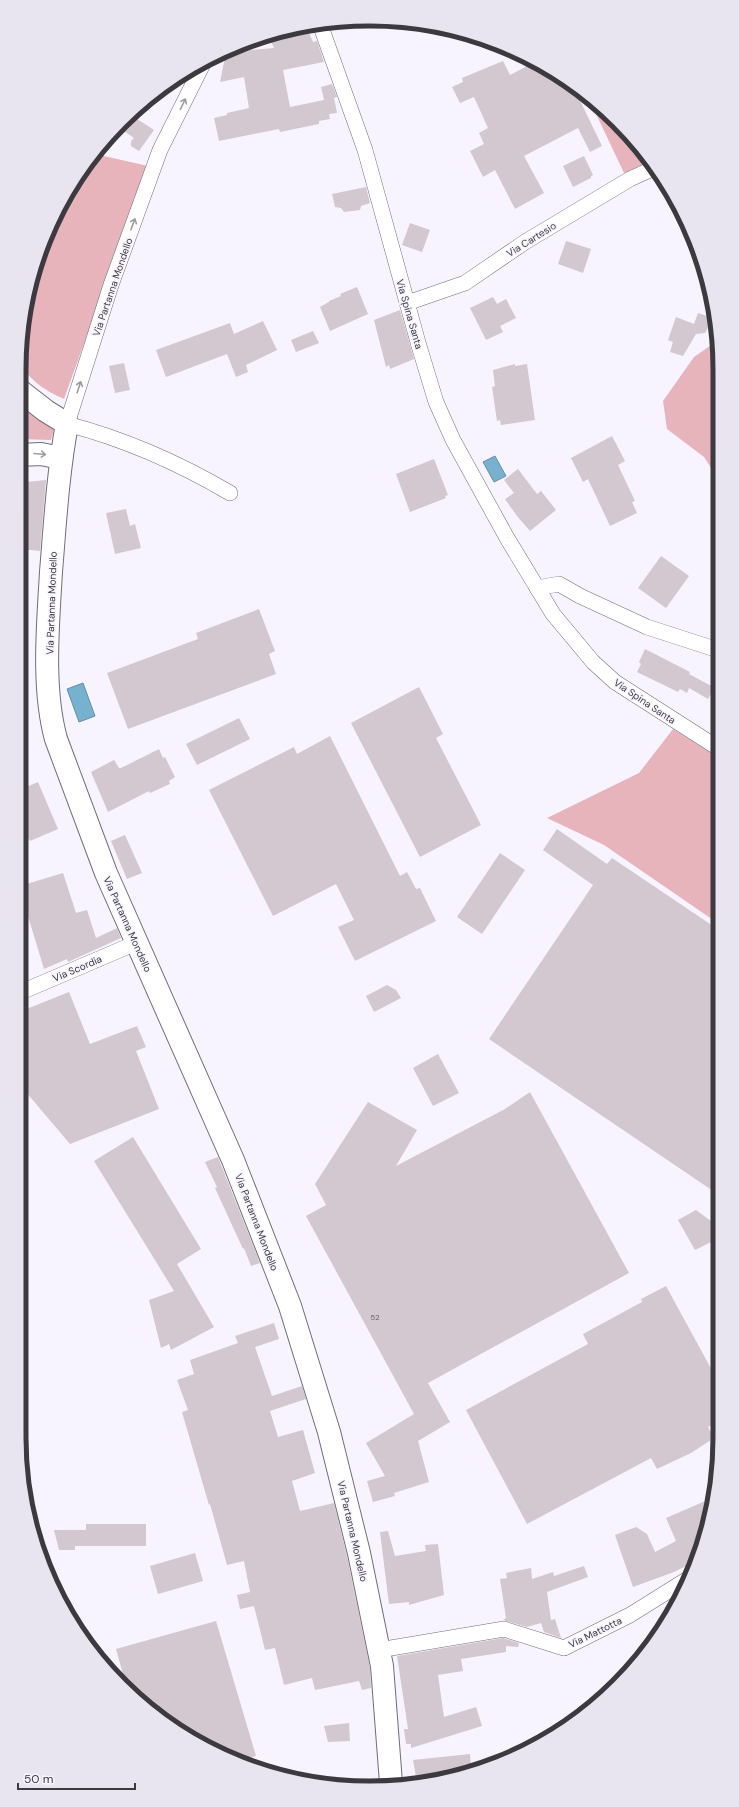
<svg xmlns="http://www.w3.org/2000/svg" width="739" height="1807" font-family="'DM Sans',sans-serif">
  <rect width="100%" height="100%" fill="#f7f4ff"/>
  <g fill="#e7b4bc">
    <path d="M589,99l44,40 15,23 -24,11z"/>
    <path d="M95,154l53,12 -84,233c-20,-9 -30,-16 -44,-34l18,-108 28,-63z"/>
    <path d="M717,341v136l-13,-20 -37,-28 -4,-28 31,-44z"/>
    <path d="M19,402l36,24 -4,14 -32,-1z"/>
    <path d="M673,729l45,28 1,167 -115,-79 -57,-27 92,-45z"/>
  </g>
  <g fill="#77b1d0" stroke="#658da4">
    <path d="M495,456l11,20 -12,6 -11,-20z"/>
    <path d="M83,683l12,33 -16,6 -12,-33z"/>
  </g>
  <g fill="#d3c7d0">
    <path d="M306,26l7,16 4,-1 7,21 -41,8 7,37 34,-7 -3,-13 11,-3 5,13 -3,1 3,15 -8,1 1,5 -11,2v3l-39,8 -1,-3 -60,12 -5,-23 13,-3v-2l22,-5 -5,-31 -24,5 6,-30 48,-4 -6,-13 11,-4z"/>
    <path d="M503,61l7,14 23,-12 31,15 9,8 29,60 -12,6 -12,-24 -54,28 20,37 -29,16 -20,-39 -12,7 -13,-26 14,-7 -5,-11 9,-5 -14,-31 -14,6 -8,-16 11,-5 -1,-4z"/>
    <path d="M131,115l23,15 -15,21 -8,-5v-5l3,-3 -16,-11z"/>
    <path d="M584,156l9,19 -2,1v2l-18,9 -10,-21z"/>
    <path d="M366,187l4,16 -9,3 -1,4 -16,2 -3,-4 -6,-1 -3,-13z"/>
    <path d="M410,223l20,7 -8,22 -20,-7z"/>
    <path d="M566,241l25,8 -8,24 -25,-9z"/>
    <path d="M357,287l11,27 -38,17 -10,-24 9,-5v-1l12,-5 -1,-2z"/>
    <path d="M493,297l4,7 9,-5 10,19 -16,8 3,6 -17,8 -16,-32z"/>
    <path d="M400,310l14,49 -24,10 -1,-4 -3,2 -12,-47z"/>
    <path d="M698,313l15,5 -8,15 -9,1 -13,22 -13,-4 3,-10 -5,-2 8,-23 18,7z"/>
    <path d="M263,321l14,29 -31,15 2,7 -12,5 -9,-23 -61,23 -10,-27 74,-27 4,11z"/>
    <path d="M313,331l6,12 -23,9 -5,-12z"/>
    <path d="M124,363l6,27 -15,3 -6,-27z"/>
    <path d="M515,364v2l12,-2 8,56 -34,5 -1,-5 -3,1 -5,-34 3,-1 -2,-16z"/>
    <path d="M612,436l13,25 -7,4 17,36 -3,1 5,11 -27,13 -22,-47 -5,3 -12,-24z"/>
    <path d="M434,459l14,36 -3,1 1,2 -36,14 -14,-38z"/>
    <path d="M518,469l19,25 4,-3 15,19 -26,21 -13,-15 -12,-17 9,-6 -10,-13z"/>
    <path d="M46,480l-6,71 -20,-2 6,-67z"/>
    <path d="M126,509l4,17 5,-2 6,24 -26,6 -9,-41z"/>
    <path d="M661,556l28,20 -23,32 -28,-20z"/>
    <path d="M259,609l16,42 -6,3 7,20 -148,55 -21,-56 91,-34 -2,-6z"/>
    <path d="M645,649l45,23 -1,2 26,14 -7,11 -19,-11 -2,5 -7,-4 -2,3 -41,-20 4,-8 -2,-2z"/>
    <path d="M419,687l24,47 -7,4 45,87 -61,32 -69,-134z"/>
    <path d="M239,718l11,21 -53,26 -11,-21z"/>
    <path d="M330,736l70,140 7,-4 9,17 4,-1 16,33 -81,40 -17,-34 16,-7 -18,-36 -63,32 -64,-126 85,-43 3,7z"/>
    <path d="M159,749l4,9 2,-1 10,20 -6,4 1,3 -20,9 -1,-2 -41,21 -17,-40 23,-12 5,8h2z"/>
    <path d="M38,782l20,47 -28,12 -1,-2 -3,2 -7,-16v-35z"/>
    <path d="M557,829l50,35 5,-6 107,72v265l-230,-156 104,-154 -50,-35z"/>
    <path d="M125,835l17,38 -15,6 -16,-38z"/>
    <path d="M500,853l25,17 -43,64 -25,-17z"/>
    <path d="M63,873l13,40 11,-3 9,28 21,-10 4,10 -53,24 -1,-3 -23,10 -23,-76 1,-1 -2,-6z"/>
    <path d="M387,985l9,5 5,8 -27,14 -8,-16z"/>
    <path d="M69,992l21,52 47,-18 9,21 -10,4 23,58 -89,35 -50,-59 4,-2 -5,-13v-58z"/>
    <path d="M438,1054l21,39 -26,13 -20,-38z"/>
    <path d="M530,1092l99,181 -201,110 22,39 -32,19 11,41 -35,11 1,3 -22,6 -6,-21 18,-5 -19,-33 48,-29 -108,-198 20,-11 -11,-21 53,-82 49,28 -21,36 109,-57z"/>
    <path d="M133,1137l68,112 -24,15 37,63 -43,23 -2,-6 -8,4 -12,-48 25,-9 -80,-130z"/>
    <path d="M218,1157l42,106 -9,3 -7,-18 -1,1 -28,-61 2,-1 -12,-25z"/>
    <path d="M696,1210l23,17v3l-6,11 -18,9 -17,-30z"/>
    <path d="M666,1286l54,99v35l-12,7 6,11 -23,15 -34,16 -6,-11 -124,66 -61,-114 122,-66 -5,-10 59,-32 -1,-3z"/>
    <path d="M274,1323l5,16 -24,8 17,49 30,-10 4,13 -36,12 8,26 25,-7 12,43 -23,8 8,30 34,-8 13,53 23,112 1,20 -9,2 -3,-9 -44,9 -3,-12 -28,7 -9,-37 -10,2 -11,-44 -14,3 -3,-14 13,-3 -6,-31 -17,4 -17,-61 -1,1 -27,-93 6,-2 -11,-30 17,-6 -4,-14 48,-17 -3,-7z"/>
    <path d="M710,1499l-9,51 -5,11 -22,11 -41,15 -18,-52 21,-8 11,7 8,18 21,-11 -10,-23z"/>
    <path d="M86,1524h60v22h-71v4h-16l-5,-20h32z"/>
    <path d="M388,1531l7,25 31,-5 -1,-6 13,-1 6,51 -35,10v-3l-20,2 -9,-72z"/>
    <path d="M195,1553l8,28 -45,13 -8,-28z"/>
    <path d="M584,1566l4,11 -41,15 4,28 4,-1 6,19 -17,-6 -3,-9 -14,4 -24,-7 3,-2 -6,-39 7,-1 -1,-5 25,-5 1,11 21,-7 1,4z"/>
    <path d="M216,1621l40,135 -18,5 -44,-20 -68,-56 -10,-36z"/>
    <path d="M503,1638l16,5 -1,4 -12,-1v6l-45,7 2,12 -25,4 6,42 32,-10 6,19 -71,22v-4h-5l-2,-15h4l-11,-73z"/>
    <path d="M349,1723l1,18 -22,1 -4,-16z"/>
    <path d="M470,1754l1,15 -33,12 -21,1 -4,-22z"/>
  </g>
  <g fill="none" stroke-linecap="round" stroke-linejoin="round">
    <g stroke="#716e79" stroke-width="16">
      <g id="street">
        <path d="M320,24l45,126 54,196 17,56 17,38 54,98 46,76 40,48 22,20 103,66"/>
        <path d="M204,62l-44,88 -49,135 -44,139c57,15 112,39 163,69"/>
        <path d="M407,303l58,-20 60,-41 105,-63 22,-10"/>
        <path d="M537,588l22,-4 21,12 67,31 71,23"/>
        <path d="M19,993l117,-50"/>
        <path d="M379,1650l125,-21 60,19 66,-33 56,-35"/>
      </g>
    </g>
    <g stroke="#716e79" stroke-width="24">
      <g id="secondary">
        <path d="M19,390l27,21 21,13c-9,49 -12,99 -16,148 -3,53 -9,116 5,167l50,134 127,287 57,146 39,126 30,121 23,113 9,117"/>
        <path d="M19,455l22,-1 20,4"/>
      </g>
    </g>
    <use href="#street" stroke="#fff" stroke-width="15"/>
    <use href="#secondary" stroke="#fff" stroke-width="22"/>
  </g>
  <defs><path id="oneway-shaft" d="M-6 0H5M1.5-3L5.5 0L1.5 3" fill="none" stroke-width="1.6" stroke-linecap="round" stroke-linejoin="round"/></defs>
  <g stroke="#9e9c9f">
    <use href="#oneway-shaft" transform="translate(183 104) rotate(-64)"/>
    <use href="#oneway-shaft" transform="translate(133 224) rotate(-70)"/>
    <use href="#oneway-shaft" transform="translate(79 387) rotate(-72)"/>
    <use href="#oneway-shaft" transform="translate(40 454) rotate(5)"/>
  </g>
  <g text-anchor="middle" stroke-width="3" stroke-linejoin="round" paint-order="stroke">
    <g font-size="8" fill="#625d63">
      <text x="375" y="1320">52</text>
    </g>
    <g font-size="10" fill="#3c3a3f" stroke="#f7f4ff">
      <text transform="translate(531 239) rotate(-32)" y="4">Via Cartesio</text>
      <text transform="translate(112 287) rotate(-71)" y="4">Via Partanna Mondello</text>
      <text transform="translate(410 314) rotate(74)" y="4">Via Spina Santa</text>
      <text transform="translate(51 603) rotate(-88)" y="4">Via Partanna Mondello</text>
      <text transform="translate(645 701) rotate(34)" y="4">Via Spina Santa</text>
      <text transform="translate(128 924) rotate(66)" y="4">Via Partanna Mondello</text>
      <text transform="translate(77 968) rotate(-23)" y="4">Via Scordia</text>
      <text transform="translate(257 1222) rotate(69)" y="4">Via Partanna Mondello</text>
      <text transform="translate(353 1531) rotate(77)" y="4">Via Partanna Mondello</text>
      <text transform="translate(595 1632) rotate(-26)" y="4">Via Mattotta</text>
    </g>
  </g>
  <path d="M0 0H739V1807H0ZM369 26H370A343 343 0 0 1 713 369V1438A343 343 0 0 1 370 1781H369A343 343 0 0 1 26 1438V369A343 343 0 0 1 369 26Z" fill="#e8e5f0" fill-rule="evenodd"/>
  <path fill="none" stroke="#3c3a3f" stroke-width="5" d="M369 26H370A343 343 0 0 1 713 369V1438A343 343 0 0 1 370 1781H369A343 343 0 0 1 26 1438V369A343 343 0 0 1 369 26Z"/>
  <path d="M18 1783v6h117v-6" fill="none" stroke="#3c3a3f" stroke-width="2"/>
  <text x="24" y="1783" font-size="12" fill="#3c3a3f" stroke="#f7f4ff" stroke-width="3" paint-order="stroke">50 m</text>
</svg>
